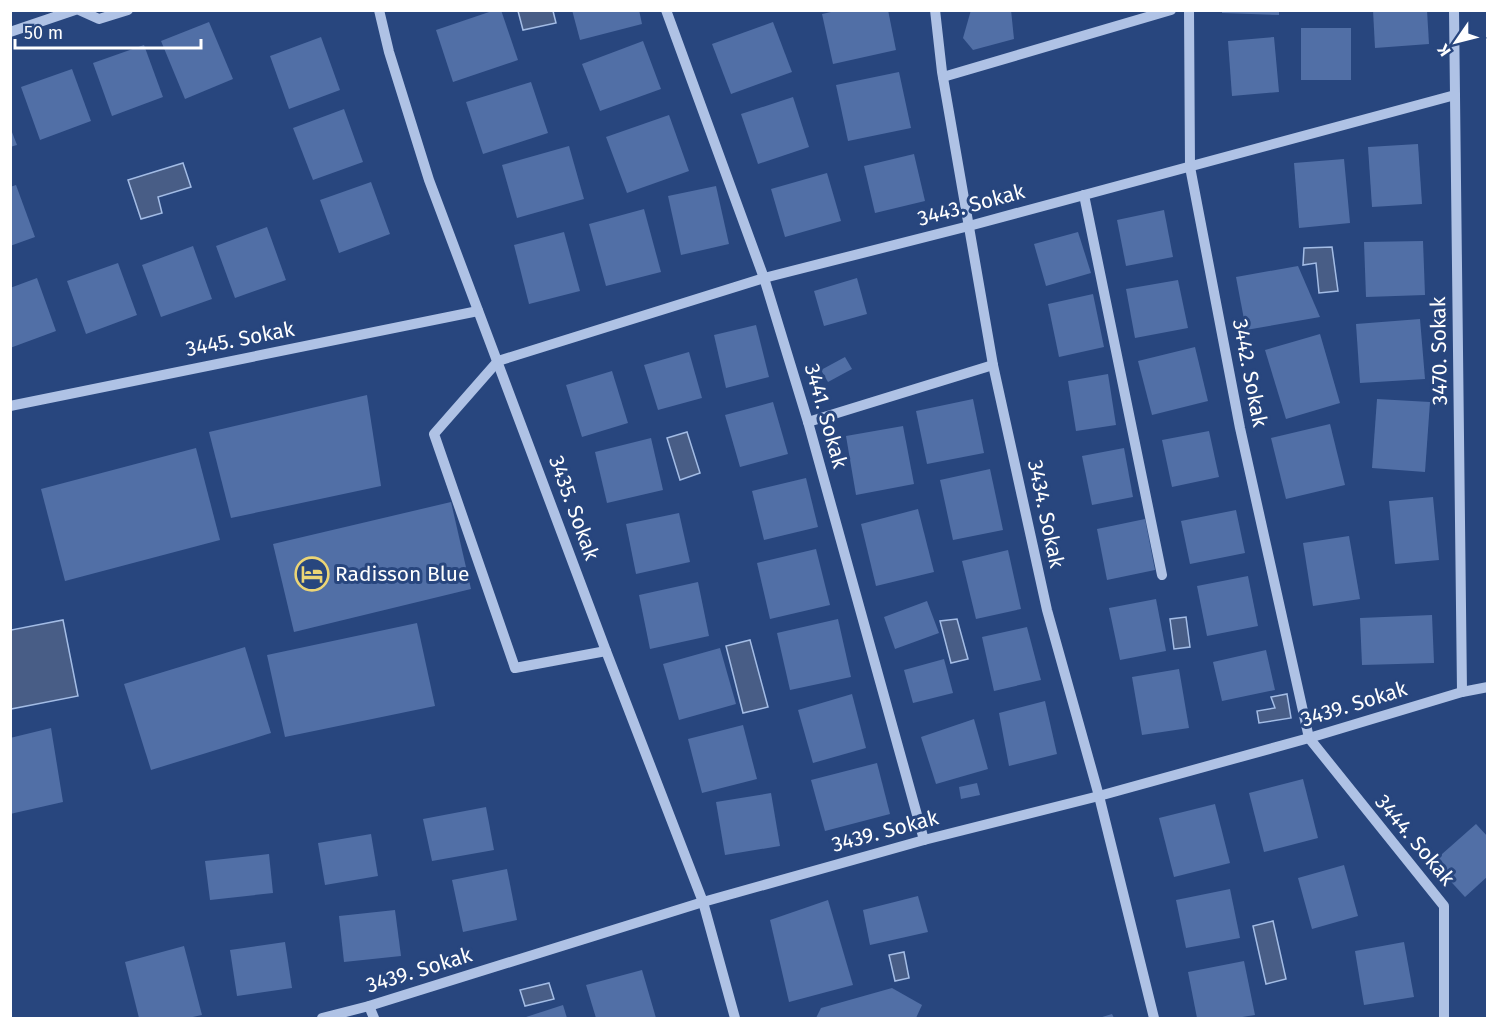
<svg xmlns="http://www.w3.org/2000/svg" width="1498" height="1029" font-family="'Fira Sans',sans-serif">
  <rect width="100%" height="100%" fill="#28467e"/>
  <g fill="#485d86" stroke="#a3bce5" stroke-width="1.5">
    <path d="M518,11h35l3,12 -33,7z"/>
    <path d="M183,163l8,24 -33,10 4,16 -21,6 -13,-39z"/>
    <path d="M1332,247l6,44 -19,2 -3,-30 -13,2 1,-17z"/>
    <path d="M687,432l13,41 -20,7 -13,-42z"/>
    <path d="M1186,617l4,30 -16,2 -4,-30z"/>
    <path d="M957,619l11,40 -17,4 -11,-42z"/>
    <path d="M63,620l15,76 -67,13v-79z"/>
    <path d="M750,640l18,67 -25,6 -17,-67z"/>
    <path d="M1287,694l4,24 -32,5 -2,-12 18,-3 -4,-11z"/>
    <path d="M1273,921l13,58 -20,5 -13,-58z"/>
    <path d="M904,952l5,26 -14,3 -6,-26z"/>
    <path d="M549,983l5,16 -29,7 -5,-16z"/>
  </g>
  <g fill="#516fa6">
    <path d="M495,10h6l17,50 -65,22 -17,-52z"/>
    <path d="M572,10h67l3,14 -62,16z"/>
    <path d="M840,10h48l8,40 -63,14 -11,-50z"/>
    <path d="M971,10h40l3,29 -41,11 -10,-12z"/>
    <path d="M1222,10h57v5l-57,-2z"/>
    <path d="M1373,10h54l2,34 -54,4z"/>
    <path d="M209,22l24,57 -48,20 -24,-58z"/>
    <path d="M773,22l19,50 -61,22 -19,-50z"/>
    <rect x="1301" y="28" width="50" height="52"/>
    <path d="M321,37l19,53 -51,19 -19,-53z"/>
    <path d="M1274,37l5,55 -47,4 -4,-55z"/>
    <path d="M643,41l18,48 -61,22 -18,-47z"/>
    <path d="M144,45l19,52 -51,19 -19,-53z"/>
    <path d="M72,69l19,52 -51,19 -19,-53z"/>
    <path d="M899,72l12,56 -63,13 -12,-56z"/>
    <path d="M531,82l17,51 -65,21 -17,-52z"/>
    <path d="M793,97l16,50 -51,17 -17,-50z"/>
    <path d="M344,109l19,53 -50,18 -20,-52z"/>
    <path d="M669,115l20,56 -62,22 -21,-56z"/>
    <path d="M10,127l7,18 -7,2z"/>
    <path d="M1418,144l4,60 -50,3 -4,-60z"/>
    <path d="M569,146l15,53 -67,19 -15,-53z"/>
    <path d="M914,154l11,47 -50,12 -11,-47z"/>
    <path d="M1344,159l6,64 -51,5 -5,-65z"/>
    <path d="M827,173l14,48 -56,16 -14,-48z"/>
    <path d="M371,182l19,52 -51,19 -19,-53z"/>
    <path d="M16,185l19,52 -25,9v-59z"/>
    <path d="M716,186l13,58 -48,11 -13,-59z"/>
    <path d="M644,209l17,63 -55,14 -17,-62z"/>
    <path d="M1164,210l9,47 -47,9 -9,-46z"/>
    <path d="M267,227l19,53 -51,18 -19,-52z"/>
    <path d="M564,232l16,59 -51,13 -15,-59z"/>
    <path d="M1078,232l13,41 -45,13 -12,-42z"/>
    <path d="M1423,241l2,54 -59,2 -2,-55z"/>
    <path d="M193,246l19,53 -51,18 -19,-52z"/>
    <path d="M118,263l19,52 -51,19 -19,-53z"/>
    <path d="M1298,266l22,51 -74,13 -10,-53z"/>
    <path d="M37,278l19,53 -46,17v-60z"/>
    <path d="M857,278l10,36 -43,12 -10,-35z"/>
    <path d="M1178,280l10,48 -53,10 -9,-49z"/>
    <path d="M1093,294l11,53 -45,10 -11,-53z"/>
    <path d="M1420,319l5,60 -65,4 -4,-59z"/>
    <path d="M756,325l13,52 -43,11 -12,-53z"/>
    <path d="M1320,334l20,69 -54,16 -21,-69z"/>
    <path d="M1195,347l13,54 -56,14 -14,-54z"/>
    <path d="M689,352l13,46 -44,12 -14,-45z"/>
    <path d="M845,357l7,12 -24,13 -7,-12z"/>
    <path d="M612,371l16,52 -46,14 -16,-52z"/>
    <path d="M1108,374l8,51 -40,6 -8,-50z"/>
    <path d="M367,395l14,91 -150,32 -22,-86z"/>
    <path d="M973,399l11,54 -57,11 -11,-53z"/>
    <path d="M1377,399l53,3 -5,70 -53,-4z"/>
    <path d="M773,402l15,52 -48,13 -15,-52z"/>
    <path d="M1330,424l15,61 -59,14 -15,-61z"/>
    <path d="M903,426l11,58 -58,11 -10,-59z"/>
    <path d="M1209,431l10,46 -47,10 -10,-47z"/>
    <path d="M651,438l12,52 -56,13 -12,-51z"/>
    <path d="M196,448l24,92 -155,41 -24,-92z"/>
    <path d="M1124,448l9,49 -41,8 -10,-49z"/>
    <path d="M990,469l13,61 -50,10 -13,-60z"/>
    <path d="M806,478l12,49 -54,13 -12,-49z"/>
    <path d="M1433,497l6,63 -44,4 -6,-63z"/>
    <path d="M451,502l20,87 -177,43 -21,-88z"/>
    <path d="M918,509l16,63 -58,14 -15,-62z"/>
    <path d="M1236,510l9,43 -55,11 -9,-43z"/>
    <path d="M679,513l11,49 -54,12 -10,-50z"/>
    <path d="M1145,519l10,51 -48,10 -10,-51z"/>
    <path d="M1349,536l11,63 -47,7 -10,-63z"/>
    <path d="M816,549l14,56 -60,14 -13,-56z"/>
    <path d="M1008,550l13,59 -45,10 -14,-58z"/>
    <path d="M1248,576l10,50 -51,10 -10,-50z"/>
    <path d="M698,582l11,54 -59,13 -11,-54z"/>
    <path d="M1156,599l10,52 -46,9 -11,-52z"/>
    <path d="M927,601l12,32 -44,16 -11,-32z"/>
    <path d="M1432,615l2,48 -72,2 -2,-47z"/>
    <path d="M838,619l13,58 -61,13 -13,-57z"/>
    <path d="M417,623l18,83 -150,31 -18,-82z"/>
    <path d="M1027,627l14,53 -47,11 -12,-54z"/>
    <path d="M245,647l26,86 -120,37 -27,-86z"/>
    <path d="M720,648l16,56 -57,16 -16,-56z"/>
    <path d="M1266,650l9,40 -53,11 -9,-39z"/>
    <path d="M944,659l9,34 -40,10 -9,-33z"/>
    <path d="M1179,669l10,59 -47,7 -10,-58z"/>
    <path d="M852,694l14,54 -53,15 -15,-53z"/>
    <path d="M1045,701l12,53 -48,12 -10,-53z"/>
    <path d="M974,719l14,50 -52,15 -15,-47z"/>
    <path d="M743,725l14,54 -55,14 -14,-54z"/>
    <path d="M51,728l12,74 -53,12v-76z"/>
    <path d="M877,763l13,51 -65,17 -14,-51z"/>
    <path d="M1303,779l15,59 -54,14 -15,-59z"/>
    <path d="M977,783l3,12 -19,4 -2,-12z"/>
    <path d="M771,793l9,53 -55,9 -9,-53z"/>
    <path d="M1215,804l15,59 -56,14 -15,-59z"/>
    <path d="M486,807l8,43 -62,11 -9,-42z"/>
    <path d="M1476,824l12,13v39l-23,21 -32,-35z"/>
    <path d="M371,834l7,42 -53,9 -7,-42z"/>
    <path d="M269,854l4,39 -63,7 -5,-39z"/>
    <path d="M1344,865l14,51 -46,13 -14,-51z"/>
    <path d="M507,869l10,51 -54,12 -11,-52z"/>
    <path d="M1230,889l10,49 -54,10 -10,-48z"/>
    <path d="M918,896l10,36 -58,13 -7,-35z"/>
    <path d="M828,900l25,85 -64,17 -19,-82z"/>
    <path d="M395,910l6,46 -57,6 -5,-46z"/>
    <path d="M285,942l7,46 -55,8 -7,-46z"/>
    <path d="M1404,942l10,55 -50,8 -9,-54z"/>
    <path d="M184,946l18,69 -14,3h-49l-14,-56z"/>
    <path d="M1244,961l11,54 -19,3h-39l-9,-46z"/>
    <path d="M642,970l14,48h-60l-10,-33z"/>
    <path d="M892,988l30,17 -6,13h-100l5,-10z"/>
    <path d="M563,1005l4,13h-44z"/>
    <path d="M1112,1014l2,4h-15z"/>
  </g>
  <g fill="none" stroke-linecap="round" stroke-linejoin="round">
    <g stroke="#afc2e5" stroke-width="10">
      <path d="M79,10l20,9 29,-9"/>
      <path d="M379,10l10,42 40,128 177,471 97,251 32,116"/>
      <path d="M666,10l98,268 44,144 116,418"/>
      <path d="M935,10l7,62 51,293 54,245 52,186 55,222"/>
      <path d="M1189,10l1,157 50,261 69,310 135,168v112"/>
      <path d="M1454,10l8,682"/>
      <path d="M10,32l65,-22"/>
      <path d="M943,77l228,-67"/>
      <path d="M1084,195l78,380"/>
      <path d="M10,406l468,-95"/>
      <path d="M808,422l185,-57"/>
      <path d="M606,651l-91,17 -81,-234 64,-73 266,-83 205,-52 486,-131"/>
      <path d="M369,1006l5,12"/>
      <path d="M322,1018l47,-12 334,-104 221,-62 175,-44 210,-58 153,-46 26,-5"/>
    </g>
  </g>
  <defs>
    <g id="hotel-ring" transform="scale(1.725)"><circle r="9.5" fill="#28467e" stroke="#ecd575" stroke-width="1.5"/><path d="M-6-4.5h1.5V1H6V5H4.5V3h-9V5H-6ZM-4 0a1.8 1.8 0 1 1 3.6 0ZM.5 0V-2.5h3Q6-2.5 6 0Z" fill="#ecd575"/></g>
  </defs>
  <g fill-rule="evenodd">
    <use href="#hotel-ring" x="312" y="574"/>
  </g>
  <g text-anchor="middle" stroke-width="6" stroke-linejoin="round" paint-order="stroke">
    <g font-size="21" fill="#fff" stroke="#28467e">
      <text transform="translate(971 205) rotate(-15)" y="7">3443. Sokak</text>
      <text transform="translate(240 339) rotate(-11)" y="7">3445. Sokak</text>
      <text transform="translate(1439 351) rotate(-91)" y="7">3470. Sokak</text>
      <text transform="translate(1250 373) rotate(79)" y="7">3442. Sokak</text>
      <text transform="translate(826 416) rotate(74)" y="7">3441. Sokak</text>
      <text transform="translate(574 508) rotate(70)" y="7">3435. Sokak</text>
      <text transform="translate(1046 514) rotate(78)" y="7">3434. Sokak</text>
      <text transform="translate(1354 704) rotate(-17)" y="7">3439. Sokak</text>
      <text transform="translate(885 831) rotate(-15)" y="7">3439. Sokak</text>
      <text transform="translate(1415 840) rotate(50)" y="7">3444. Sokak</text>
      <text transform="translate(419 970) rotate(-17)" y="7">3439. Sokak</text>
    </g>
    <g font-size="21" fill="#fff" stroke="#28467e" text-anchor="start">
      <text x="335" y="581">Radisson Blue</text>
    </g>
  </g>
  <rect width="1498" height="1029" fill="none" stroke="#ffffff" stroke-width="24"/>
  <g transform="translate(1456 42) rotate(235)" stroke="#28467e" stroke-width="4.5" paint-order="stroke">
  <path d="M0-4.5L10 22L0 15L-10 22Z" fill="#ffffff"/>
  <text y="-9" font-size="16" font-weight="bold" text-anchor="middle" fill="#ffffff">K</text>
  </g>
  <path d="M15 39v9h186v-9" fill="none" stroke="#ffffff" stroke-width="3"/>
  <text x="24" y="39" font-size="18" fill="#ffffff" stroke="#28467e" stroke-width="4.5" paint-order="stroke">50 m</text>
</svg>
